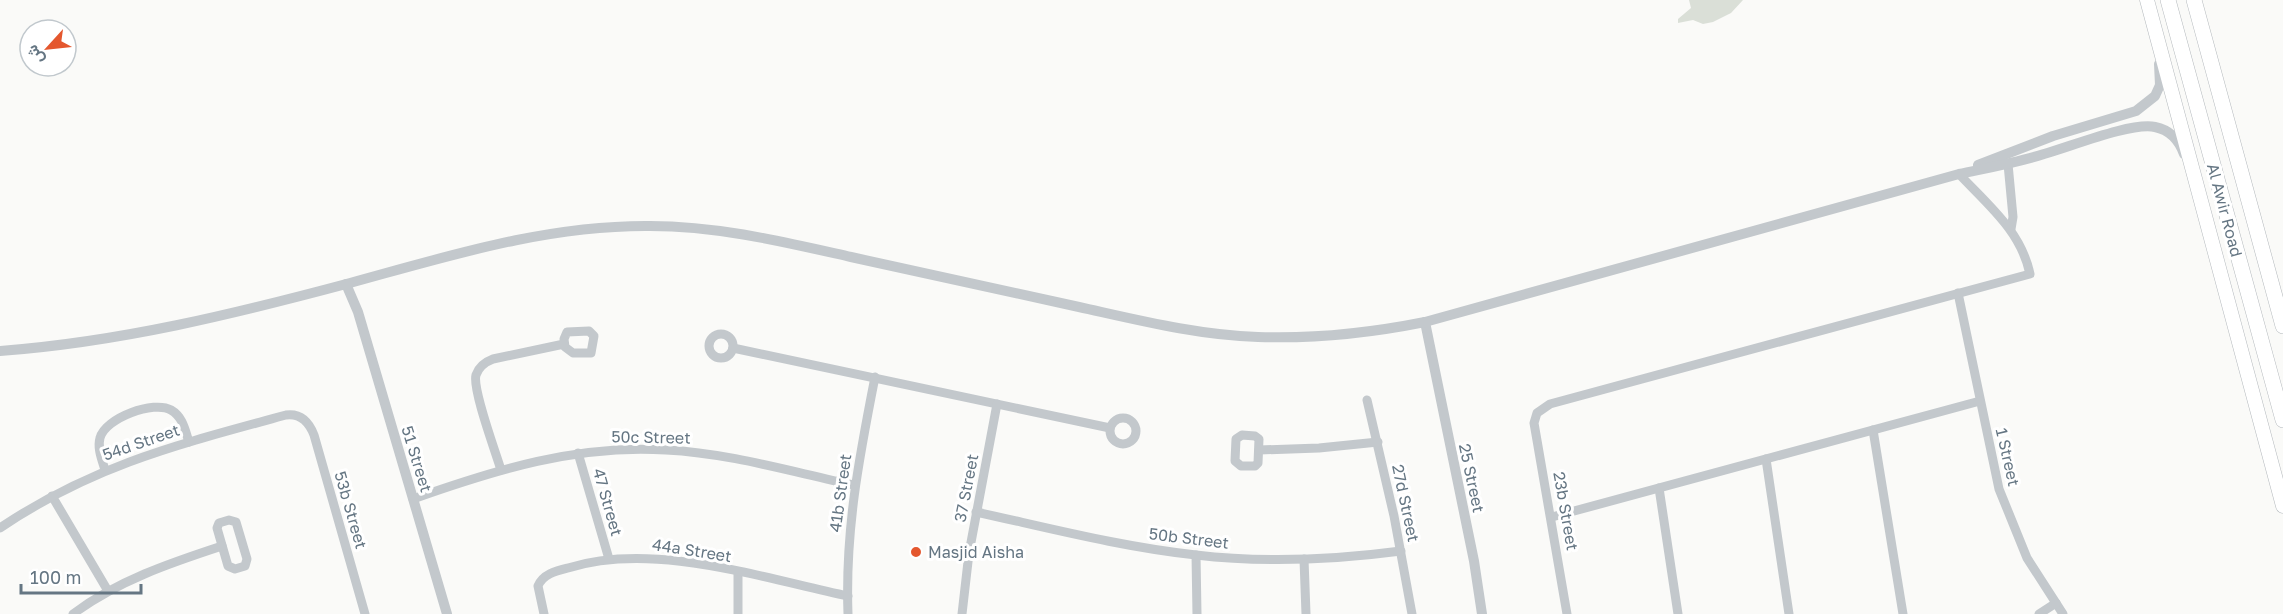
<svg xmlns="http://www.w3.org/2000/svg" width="2283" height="614" font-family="'Golos Text',Vazirmatn,sans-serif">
  <rect width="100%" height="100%" fill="#fafaf8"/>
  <path fill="#dadfd7" d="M1689,0h54l-12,13 -18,9 -10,2 -10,-4 -15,3v-4l13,-11z"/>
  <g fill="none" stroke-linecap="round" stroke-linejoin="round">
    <g stroke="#b5babe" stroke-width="15">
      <path id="primary" d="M2147,0l136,506"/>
    </g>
    <g stroke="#b4b9bd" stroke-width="16">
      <g id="trunk">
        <path d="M2168,0l115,420"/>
        <path d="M2194,0l89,326"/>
      </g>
    </g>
    <g stroke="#c3c8cc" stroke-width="9">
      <path d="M2008,164l5,53 -2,12"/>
      <path d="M1958,293l41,196 28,69 36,56"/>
      <path d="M589,331l5,5 -3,17h-18l-8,-6 -1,-8 3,-7z"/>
      <circle cx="721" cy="346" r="12"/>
      <path d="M733,348l377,80"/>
      <path d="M1367,400l27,116 18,98"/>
      <circle cx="1123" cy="431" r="13"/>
      <path d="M1873,430l30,184"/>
      <path d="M1242,435l13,1 4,3 -1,24 -3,3h-14l-6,-5 1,-22z"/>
      <path d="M1259,450l60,-2 59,-6"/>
      <path d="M578,453l31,106"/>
      <path d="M1766,459l23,155"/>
      <path d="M105,470c-3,-10 -8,-22 -5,-32 5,-20 54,-38 71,-28 12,7 14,20 18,32"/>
      <path d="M501,470c-5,-17 -29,-81 -25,-95 3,-9 9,-13 17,-16l71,-15"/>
      <path d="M1659,488l19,126"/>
      <path d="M52,496l56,95"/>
      <path d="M413,499c82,-29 165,-55 253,-49 63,3 126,22 188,35"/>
      <path d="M976,512c73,16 146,35 220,43 68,8 137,5 205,-4"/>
      <path d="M1552,517l428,-116"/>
      <path d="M229,520l7,2 11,37 -2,7 -10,3 -7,-3 -11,-38 2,-5z"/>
      <path d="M0,528c93,-63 180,-84 286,-113 15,-2 23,7 28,20l51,179"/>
      <path d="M1196,555l1,59"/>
      <path d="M1304,559l2,55"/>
      <path d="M738,573v41"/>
      <path d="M73,614c44,-33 97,-51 149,-68"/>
      <path d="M544,614l-6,-28c5,-12 18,-15 30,-18 85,-27 194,10 280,28"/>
      <path d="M848,614c-3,-83 11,-156 27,-237"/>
      <path d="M962,614l7,-61 28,-149"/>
      <path d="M1567,614l-33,-191 3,-10 13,-9 480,-130c-9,-43 -42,-69 -71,-100"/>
      <path d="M2039,614l17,-11"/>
    </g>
    <g stroke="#c3c8cc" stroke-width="10">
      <path d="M1978,165l75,-29 83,-25 19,-15 5,-11 -1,-21"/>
      <path d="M346,284l12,28 89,302"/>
      <path d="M1425,322l49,239 8,53"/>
      <path d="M0,351c120,-9 234,-37 350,-68 99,-27 196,-58 300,-57 69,0 134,16 201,31 76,16 152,33 228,50 59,13 118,28 179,30 57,2 112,-4 167,-15l534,-148c28,-6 57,-11 85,-20 26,-7 87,-32 111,-27 15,3 24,13 29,27"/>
    </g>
    <use href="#primary" stroke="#fff" stroke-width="14"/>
    <use href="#trunk" stroke="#fff" stroke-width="15"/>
  </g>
  <circle fill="#e4572e" stroke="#fff" stroke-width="2" cx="916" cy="552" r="6"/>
  <g text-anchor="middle" stroke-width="6" stroke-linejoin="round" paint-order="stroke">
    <g font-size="16" fill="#657683" stroke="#fff">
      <text transform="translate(2225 210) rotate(75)" y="6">Al Awir Road</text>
      <text transform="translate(651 437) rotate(1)" y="6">50c Street</text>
      <text transform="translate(141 442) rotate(-19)" y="6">54d Street</text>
      <text transform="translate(2008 457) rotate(77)" y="6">1 Street</text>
      <text transform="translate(417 459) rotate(73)" y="6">51 Street</text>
      <text transform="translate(1472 478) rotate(78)" y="6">25 Street</text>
      <text transform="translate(966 488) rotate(-79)" y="6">37 Street</text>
      <text transform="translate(840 493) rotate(-82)" y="6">41b Street</text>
      <text transform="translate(608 502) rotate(74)" y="6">47 Street</text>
      <text transform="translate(1406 503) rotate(78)" y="6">27d Street</text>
      <text transform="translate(351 510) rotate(74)" y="6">53b Street</text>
      <text transform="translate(1566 511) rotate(80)" y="6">23b Street</text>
      <text transform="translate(1189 538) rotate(7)" y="6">50b Street</text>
      <text transform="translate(692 550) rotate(9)" y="6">44a Street</text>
    </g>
    <g font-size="16" fill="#657683" stroke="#fff" text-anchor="start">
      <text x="928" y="558">Masjid Aisha</text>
    </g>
  </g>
  <g transform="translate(48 48) rotate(243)"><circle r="28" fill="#ffffff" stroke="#c1c8cd" stroke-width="1.5"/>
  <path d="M0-4.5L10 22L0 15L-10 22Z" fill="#e4572e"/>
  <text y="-9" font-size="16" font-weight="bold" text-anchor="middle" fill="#657683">ش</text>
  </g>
  <path d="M21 584v9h120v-9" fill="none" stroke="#657683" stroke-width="3"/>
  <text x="30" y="584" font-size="18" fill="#657683" stroke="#ffffff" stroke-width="4.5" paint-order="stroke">100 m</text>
</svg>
